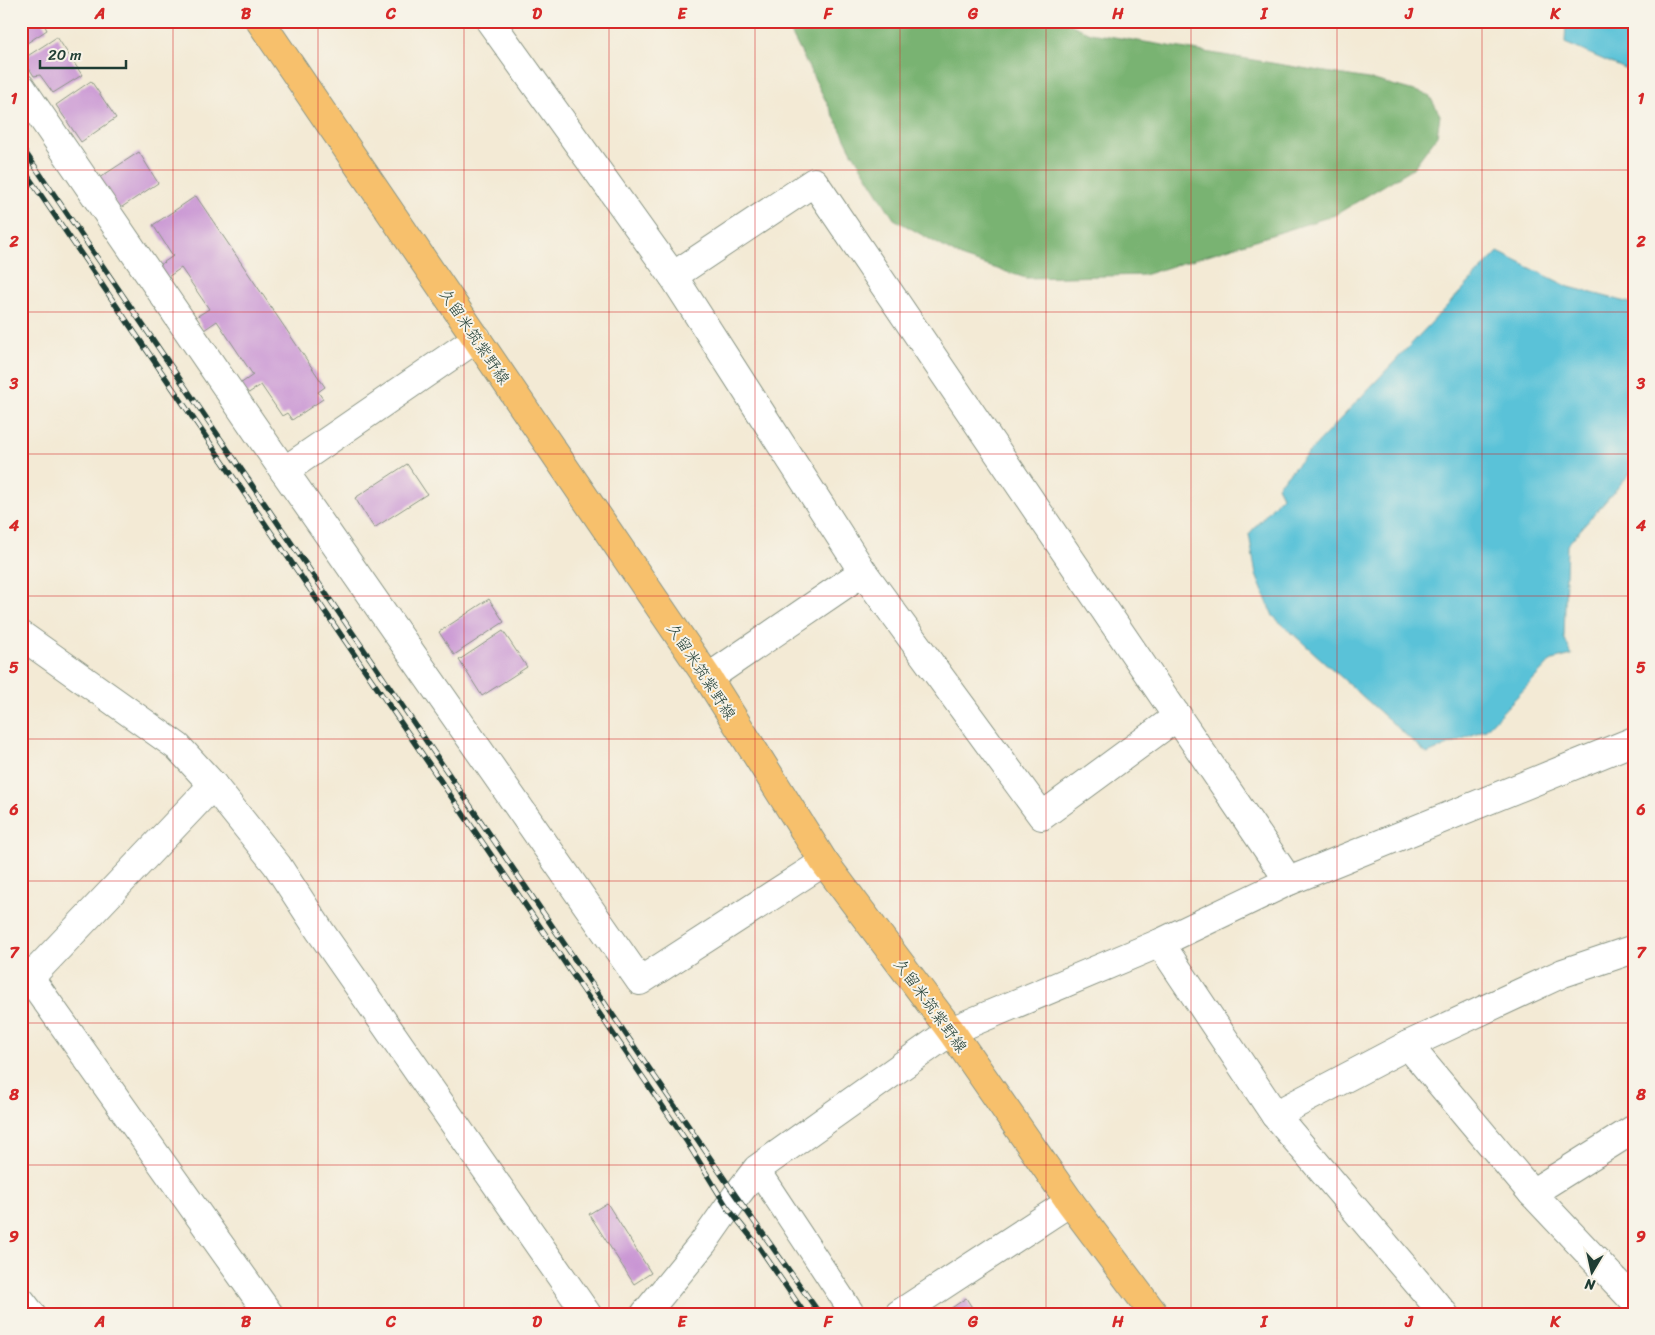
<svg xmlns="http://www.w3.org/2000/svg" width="1655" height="1335" font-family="Sriracha,'Klee One',sans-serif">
  <rect width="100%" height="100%" fill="#f7f3e8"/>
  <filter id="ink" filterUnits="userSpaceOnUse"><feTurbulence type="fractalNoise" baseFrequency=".02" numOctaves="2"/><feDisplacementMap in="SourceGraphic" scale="10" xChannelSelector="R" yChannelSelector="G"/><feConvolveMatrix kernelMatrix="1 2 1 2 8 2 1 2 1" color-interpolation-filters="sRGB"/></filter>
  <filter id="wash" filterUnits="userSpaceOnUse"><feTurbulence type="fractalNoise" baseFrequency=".0096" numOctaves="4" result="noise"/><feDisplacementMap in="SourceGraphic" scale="20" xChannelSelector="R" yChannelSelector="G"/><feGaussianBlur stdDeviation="1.12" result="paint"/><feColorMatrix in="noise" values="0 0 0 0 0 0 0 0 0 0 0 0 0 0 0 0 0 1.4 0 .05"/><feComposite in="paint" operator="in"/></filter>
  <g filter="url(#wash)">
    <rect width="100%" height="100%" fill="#f3ead5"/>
    <path fill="#79b372" stroke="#4c7853" d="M785,21h278l27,12 284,47 55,15 11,20 -3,21 -24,32 -78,47 -191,60 -118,3 -63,-20 -69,-39 -42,-67z"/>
    <g fill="#5ac2d8" stroke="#3c8086">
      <path d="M1566,21h68v52l-69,-30z"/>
      <path d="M1498,252l71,35 65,17v165l-67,76 -3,92 8,18 -20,5 -66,69 -59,25 -154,-138 -17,-41 -7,-41 33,-38 -5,-10z"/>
    </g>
    <g id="blocks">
      <g fill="#c792d3">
        <path d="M21,21h21l5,9 -26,17z"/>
        <path d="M57,37l25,38 -29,18 -13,-18 -6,1 -11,-17z"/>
        <path d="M91,81l25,37 -35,24 -25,-37z"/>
        <path d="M139,152l19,31 -39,26 -20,-31z"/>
        <path d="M196,196l129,191 -7,5 5,7 -31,21 -5,-7 -5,3 -21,-31 -14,9 -7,-10 13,-9 -36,-54 -13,9 -8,-13 13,-8 -28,-41 -16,11 -8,-12 16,-11 -20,-31z"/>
        <path d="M407,464l20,30 -53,34 -19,-30z"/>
        <path d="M489,599l15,23 -50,33 -15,-23z"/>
        <path d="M503,631l24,36 -45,29 -23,-36z"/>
        <path d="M607,1203l44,70 -17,11 -45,-70z"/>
        <path d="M966,1298l10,16h-33z"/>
      </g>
    </g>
  </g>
  <g filter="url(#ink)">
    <use href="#blocks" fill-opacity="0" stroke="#899484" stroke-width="1"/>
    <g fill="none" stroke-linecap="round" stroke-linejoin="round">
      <g stroke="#899484" stroke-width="26">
        <path id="pedestrian" d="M757,1169l96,145"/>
      </g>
      <g stroke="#899484" stroke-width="30">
        <g id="minor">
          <path d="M490,21l183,255 190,296 179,244 136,-100"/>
          <path d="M21,87l263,384 356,510 184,-119"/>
          <path d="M673,276l141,-94 475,699"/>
          <path d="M284,471l193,-133"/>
          <path d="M708,678l155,-106"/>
          <path d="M1160,943l115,172 169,199"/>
          <path d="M21,969l9,9 239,336"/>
          <path d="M21,987l192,-202"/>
          <path d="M1408,1045l124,148 102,108"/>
          <path d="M1275,1115l133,-70 155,-72 71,-24"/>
          <path d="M1532,1193l102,-64"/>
          <path d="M21,1301l10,13"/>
          <path d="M645,1314l58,-71 33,-47 21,-27 194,-138"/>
          <path d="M899,1314l171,-112"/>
        </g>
      </g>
      <g stroke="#899484" stroke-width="30">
        <g id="tertiary">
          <path d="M21,635l157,112 35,38 64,80 43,66 267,383"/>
          <path d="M951,1031l209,-88 129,-62 345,-140"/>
        </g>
      </g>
      <g stroke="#899484" stroke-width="30">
        <path id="primary" d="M260,21l448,657 116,184 127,169 119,171 84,112"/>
      </g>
      <use href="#pedestrian" stroke="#fff" stroke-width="24"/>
      <use href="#minor" stroke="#fff" stroke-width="28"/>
      <use href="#tertiary" stroke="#fff" stroke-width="28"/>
      <use href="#primary" stroke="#f7c06c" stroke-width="28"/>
      <g stroke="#1f3d34" stroke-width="5.5">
        <g id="rail">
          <path d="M21,146l715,1050 84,118"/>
          <path d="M21,166l666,976 40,65 32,40 46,67"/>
        </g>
      </g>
      <use href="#rail" stroke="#f7f3e8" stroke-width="4" stroke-dasharray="11" stroke-linecap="butt"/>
    </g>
  </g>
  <path fill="none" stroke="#d62828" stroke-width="1" stroke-opacity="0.55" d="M173,21v1293M318,21v1293M464,21v1293M609,21v1293M755,21v1293M900,21v1293M1046,21v1293M1191,21v1293M1337,21v1293M1482,21v1293M21,170h1613M21,312h1613M21,454h1613M21,596h1613M21,739h1613M21,881h1613M21,1023h1613M21,1165h1613"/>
  <g text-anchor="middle" stroke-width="4" stroke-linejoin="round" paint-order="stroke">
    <g font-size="16" fill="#1f3d34" stroke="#f7f3e8">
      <text transform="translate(475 336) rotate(56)" y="6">久留米筑紫野線</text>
      <text transform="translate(702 671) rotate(57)" y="6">久留米筑紫野線</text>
      <text transform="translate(931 1005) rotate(54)" y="6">久留米筑紫野線</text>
    </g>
  </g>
  <rect width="1655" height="1335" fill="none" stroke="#f7f3e8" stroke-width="55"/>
  <g transform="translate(1592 1272) rotate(189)" stroke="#f7f3e8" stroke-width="4" paint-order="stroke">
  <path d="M0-4L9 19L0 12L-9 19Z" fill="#1f3d34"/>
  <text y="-8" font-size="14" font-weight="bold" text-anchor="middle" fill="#1f3d34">N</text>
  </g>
  <path d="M40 60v8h86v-8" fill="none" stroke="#1f3d34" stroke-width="2.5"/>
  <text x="48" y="60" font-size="15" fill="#1f3d34" stroke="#f7f3e8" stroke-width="4" paint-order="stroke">20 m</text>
  <rect x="28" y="28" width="1600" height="1280" fill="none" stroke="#d62828" stroke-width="2"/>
  <g font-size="16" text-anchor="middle" font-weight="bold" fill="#d62828">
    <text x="100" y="19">A</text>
    <text x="246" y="19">B</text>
    <text x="391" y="19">C</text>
    <text x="537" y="19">D</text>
    <text x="682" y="19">E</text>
    <text x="828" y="19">F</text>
    <text x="973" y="19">G</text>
    <text x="1118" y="19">H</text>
    <text x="1264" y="19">I</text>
    <text x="1409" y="19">J</text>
    <text x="1555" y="19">K</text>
    <text x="14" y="104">1</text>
    <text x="1641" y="104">1</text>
    <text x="14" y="247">2</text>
    <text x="1641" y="247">2</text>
    <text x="14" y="389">3</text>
    <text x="1641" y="389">3</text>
    <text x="14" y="531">4</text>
    <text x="1641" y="531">4</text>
    <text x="14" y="673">5</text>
    <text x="1641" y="673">5</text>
    <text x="14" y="815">6</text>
    <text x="1641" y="815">6</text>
    <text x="14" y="958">7</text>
    <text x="1641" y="958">7</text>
    <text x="14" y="1100">8</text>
    <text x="1641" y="1100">8</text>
    <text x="14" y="1242">9</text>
    <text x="1641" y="1242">9</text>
    <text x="100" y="1327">A</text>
    <text x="246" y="1327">B</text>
    <text x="391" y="1327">C</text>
    <text x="537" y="1327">D</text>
    <text x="682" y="1327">E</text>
    <text x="828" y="1327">F</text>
    <text x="973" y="1327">G</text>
    <text x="1118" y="1327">H</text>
    <text x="1264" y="1327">I</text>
    <text x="1409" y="1327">J</text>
    <text x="1555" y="1327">K</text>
  </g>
</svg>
